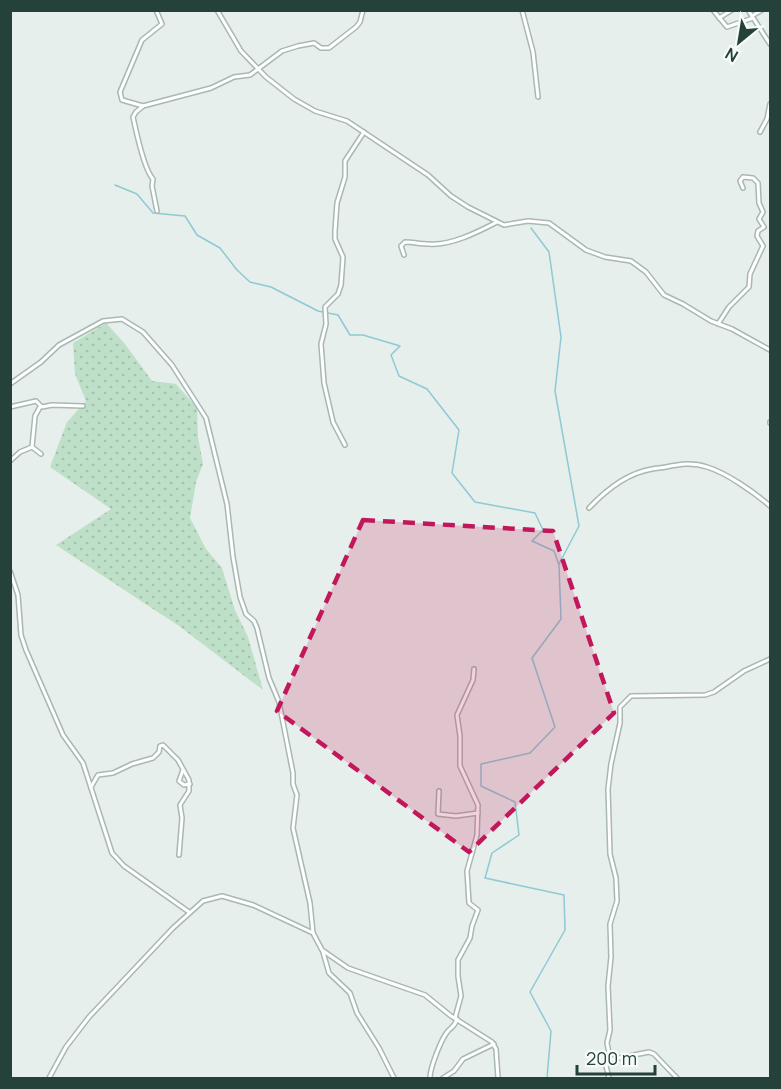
<svg xmlns="http://www.w3.org/2000/svg" width="781" height="1089" font-family="Manrope,sans-serif">
  <defs>
    <pattern id="grass-dots" width="8" height="8" patternUnits="userSpaceOnUse" patternTransform="scale(1.5)"><rect width="8" height="8" fill="#bfe0c8"/><path d="M2 2h.1M6 6h.1" fill="none" stroke="#a4c1ad" stroke-width="1.8" stroke-linecap="round"/></pattern>
  </defs>
  <rect width="100%" height="100%" fill="#e6efeb"/>
  <path fill="url(#grass-dots)" d="M106,323l19,21 27,37 24,3 21,24 1,29 5,27 -7,18 -6,36 16,31 16,19 13,42 13,27 15,53 -84,-64 -123,-81 55,-36 -61,-42 17,-45 19,-21 -11,-27 -2,-31z"/>
  <g fill="none" stroke-linecap="round" stroke-linejoin="round">
    <g stroke="#8ec9d4" stroke-width="1.5">
      <path d="M115,185l22,9 16,19 32,3 12,19 23,13 17,22 13,12 21,5 47,24 20,4 12,20h13l37,11 -9,9 8,21 28,13 32,41 -7,43 23,29 60,11 8,17 -11,11 22,10 5,14 2,54 -29,39 23,69 -25,26 -49,11v22l34,16 4,33 -27,18 -7,25 79,17 1,35 -35,62 21,39 -4,47"/>
      <path d="M531,228l18,24 12,85 -6,54 24,135 -20,38"/>
    </g>
    <g stroke="#a8b8b2" stroke-width="6">
      <g id="minor">
        <path d="M217,10l24,41 25,26 28,22 21,12 32,10 81,54 23,21 17,11 36,18 24,-4 21,2 37,27 19,7 26,4 15,11 18,23 19,9 28,17 21,8 38,21"/>
        <path d="M522,10l11,42 5,45"/>
        <path d="M713,10l14,17 26,-9"/>
        <path d="M748,10l22,34"/>
        <path d="M752,16l10,-6"/>
        <path d="M719,18l13,-8"/>
        <path d="M143,106l-21,-6 -2,-8 22,-52 20,-16 -6,-14"/>
        <path d="M760,132l7,-13 3,-15"/>
        <path d="M157,211l-5,-25 1,-7c-9,-9 -17,-48 -20,-62l3,-5 7,-6 68,-18 23,-11 16,-2 32,-24 16,-5 16,-3 7,5h8l27,-21 4,-5 3,-12"/>
        <path d="M404,255l-3,-9 4,-4c8,0 15,2 24,2 21,2 49,-12 68,-22"/>
        <path d="M718,324l11,-17 20,-20 1,-13 13,-28 -6,-10 1,-5 6,-4 -5,-8 4,-7 -4,-9 -1,-20 -5,-5 -10,-1 -3,4 3,7"/>
        <path d="M10,384l31,-22 18,-17 44,-24 19,-2 21,13 29,33 34,53 21,86 6,53 7,40 6,17 8,7 3,7 12,50 10,24 14,71v11l4,11 -4,33 17,75 3,30 9,17 26,18 77,27 26,21 41,26 4,7 2,29"/>
        <path d="M10,407l26,-6 6,6 10,-2 31,1"/>
        <path d="M770,423v-1"/>
        <path d="M345,445l-12,-23 -9,-39 -3,-39 5,-20 -1,-17 13,-13 3,-9 2,-28 -8,-18v-8l2,-28 8,-26v-16l19,-29"/>
        <path d="M32,447l3,-31 5,-9"/>
        <path d="M10,461l10,-9 12,-5 9,7"/>
        <path d="M589,508c17,-18 38,-35 63,-39 5,-1 9,-1 14,-2 14,-3 27,-5 41,0 20,6 48,26 63,39"/>
        <path d="M10,571l8,24 3,40 5,15 37,85 20,28 29,90 12,13 65,46"/>
        <path d="M183,770l-4,11 5,4 6,-1"/>
        <path d="M91,787l7,-12 15,-2 19,-9 21,-6 6,-6 1,-6 3,-1 15,15 11,20v11l-9,14 2,13 -3,37"/>
        <path d="M439,791l-1,23 18,2 22,-3"/>
        <path d="M323,952l6,21 21,20 7,20 22,35 15,30"/>
        <path d="M455,1018l6,-22 -3,-20v-16l12,-22 2,-12 6,-16 -9,-7 -2,-32 10,-36 1,-30 -18,-39v-30l-3,-21 16,-35 1,-11"/>
        <path d="M607,1061l2,-8 -2,-10 3,-13 -2,-44 3,-29 -1,-33 7,-23 -1,-23 -6,-24 -2,-65 3,-25 9,-41v-16l11,-11 74,-1 9,-3 30,-21 26,-12"/>
        <path d="M49,1078l17,-31 23,-30 84,-89 30,-27 19,-5 31,9 60,28"/>
        <path d="M430,1078c0,-10 11,-39 18,-47 5,-5 7,-5 9,-12"/>
        <path d="M443,1078l11,-7 9,-12 31,-15"/>
        <path d="M609,1078l-3,-12 3,-6 40,-8 5,2 23,24"/>
      </g>
    </g>
    <use href="#minor" stroke="#fff" stroke-width="3"/>
  </g>
  <path fill="#c2185b" fill-opacity="0.2" stroke="#c2185b" stroke-width="4.5" stroke-dasharray="12 8" stroke-linejoin="round" d="M363,520l190,11 61,182 -145,139 -192,-141z"/>
  <rect width="781" height="1089" fill="none" stroke="#24423a" stroke-width="24"/>
  <g transform="translate(739 42) rotate(210)" stroke="#f7fbf9" stroke-width="4.5" paint-order="stroke">
  <path d="M0-4.5L10 22L0 15L-10 22Z" fill="#24423a"/>
  <text y="-9" font-size="16" font-weight="bold" text-anchor="middle" fill="#24423a">N</text>
  </g>
  <path d="M577 1065v9h78v-9" fill="none" stroke="#24423a" stroke-width="3"/>
  <text x="586" y="1065" font-size="18" fill="#24423a" stroke="#f7fbf9" stroke-width="4.5" paint-order="stroke">200 m</text>
</svg>
